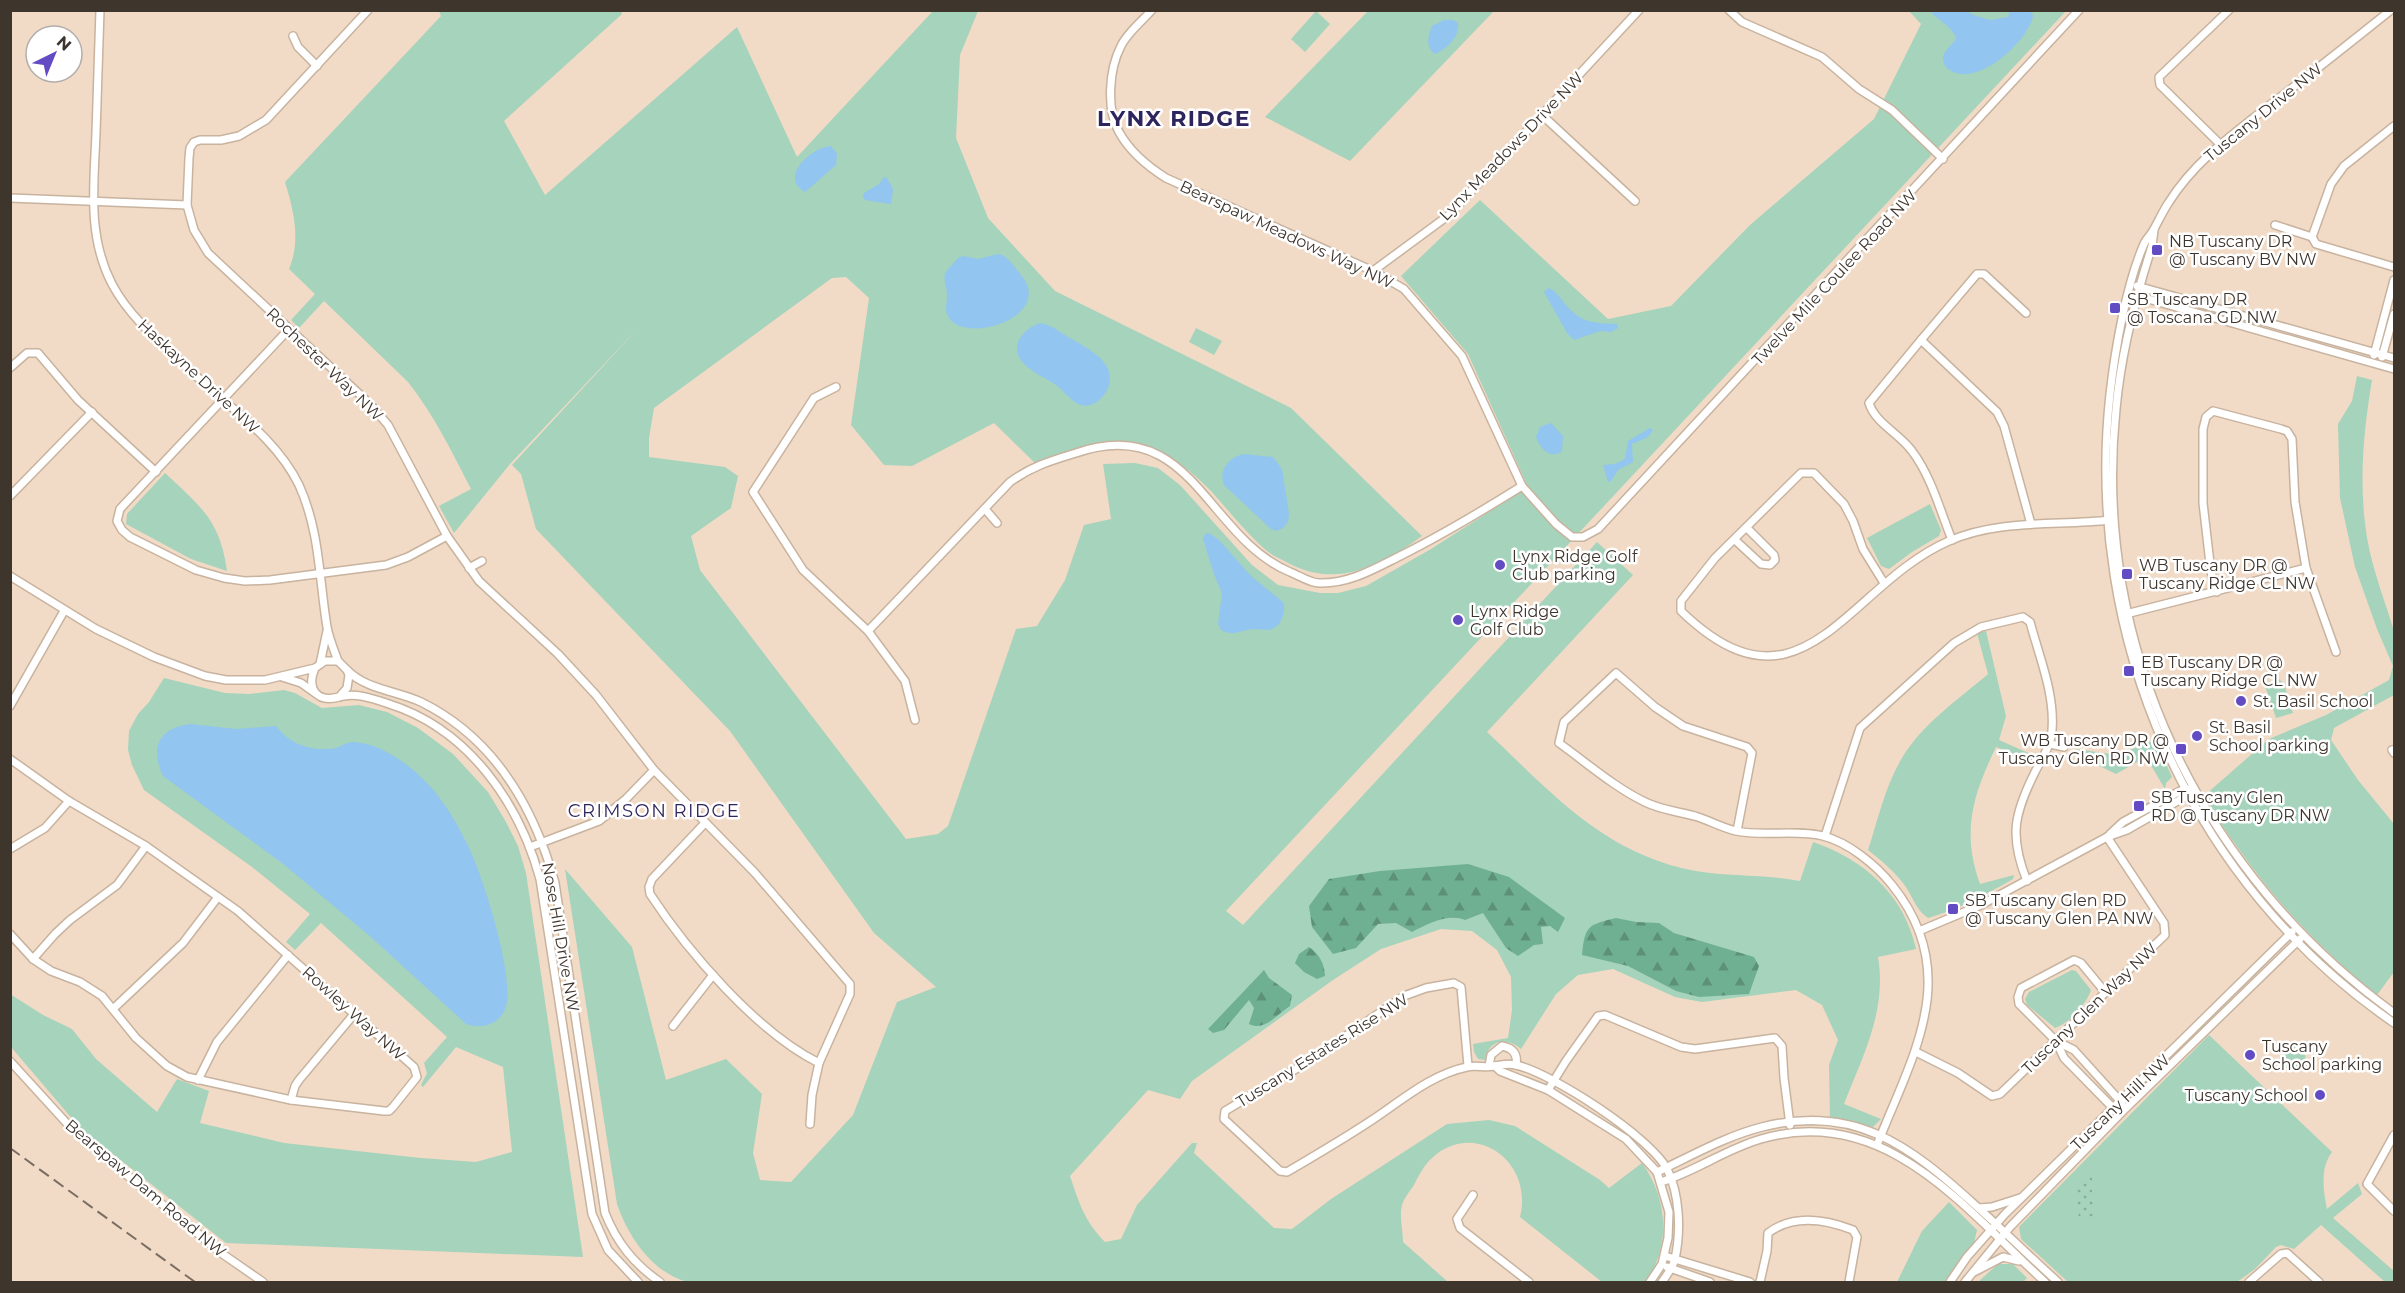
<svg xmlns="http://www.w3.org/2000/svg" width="2405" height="1293" font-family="Montserrat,sans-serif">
  <defs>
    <pattern id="forest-firs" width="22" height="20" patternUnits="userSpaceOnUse" patternTransform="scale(1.5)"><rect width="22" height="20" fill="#70b092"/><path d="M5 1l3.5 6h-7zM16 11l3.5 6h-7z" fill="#5d9078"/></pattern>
    <pattern id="garden-dots" width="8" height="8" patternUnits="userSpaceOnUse" patternTransform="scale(1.5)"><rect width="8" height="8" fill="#a5d3bc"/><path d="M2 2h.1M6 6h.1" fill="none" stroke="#88ac99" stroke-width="1.8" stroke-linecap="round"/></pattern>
  </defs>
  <rect width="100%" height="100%" fill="#f1dbc6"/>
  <g fill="#a5d3bc">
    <path d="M439,11h182l1,3 -118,107 41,74 192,-168 60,130 136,-146h45l-18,44 -4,83 32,80 67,73 236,117 131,128c-41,30 -85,53 -134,27 -7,-4 -15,-7 -21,-12 -20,-17 -38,-40 -56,-60 -20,-20 -47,-44 -77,-47 -33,-4 -67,10 -98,20l-42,-41 -82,43 -28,-1 -33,-40 18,-127 -23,-21 -14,1 -178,130 -5,30v19l76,10 13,9 -7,32 -40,28 9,34 206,269 32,-5 10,-8 68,-197 21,-3 28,-46 19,-55 27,-6 -8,-55 32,-1 23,5 22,17 72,80 26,20 42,8h18l28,-7 65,-37 97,-62 -60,-133 -67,-78 79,-76 128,119 63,-13 79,-81 124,-106 47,-95 -12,-13h157l-840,900 17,14 354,-383 36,33 -146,157c65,61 117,122 209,139 34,6 70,3 104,10l13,-39c51,17 92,54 103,107l-38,8c9,54 -15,98 -34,147l37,15 -8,8 -43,-8 -1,-54 9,-25 -16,-35 -26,-15 -94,12 -27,-5 -62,-28 -35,6 -22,19 -35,55c-13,-12 -33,-10 -36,11l-7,-1 -4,-7 -1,-8 35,-6 4,-28 -1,-33 -14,-27 -25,-19 -31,-2 -60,20 -48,31 -141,101 -12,18 -32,-9 -78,86c9,27 15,46 35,66l16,-3 16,-34 55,-62h5l-3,10 80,75 18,1 39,-30 116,-75 42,-4 26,6 85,54 9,8 33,-25c26,36 29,82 4,119h-44l-82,-65c14,-56 -46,-98 -88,-59 -8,7 -13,17 -18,27 -4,6 -10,13 -12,20 -3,10 1,26 1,37l45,40h-760c-36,-9 -60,-46 -71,-78l-52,-335 67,78 34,133 60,-21 36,35 -9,59 7,27 31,2 62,-67 44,-113 39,-15 -62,-54 -144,-202 -194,-202 -15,-55 -9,-9 130,-141 -132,140 -56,69 -15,-27 32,-17c-19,-37 -37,-74 -63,-107l-84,-81 -25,27 -8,-8 24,-26 -26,-25c12,-29 5,-57 -4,-87l156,-166z"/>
    <path d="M1316,11l14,13 -25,28 -14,-13z"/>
    <path d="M1368,11h126l-144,150 -85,-44z"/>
    <path d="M1196,328l26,13 -8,14 -25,-13z"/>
    <path d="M2357,376l15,4c-9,54 -14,108 -4,163 6,31 17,58 26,88 4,14 0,47 0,64l-60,33 -3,12 27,40 36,44v148l-17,23c-54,-44 -101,-92 -141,-150 -11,-15 -24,-33 -31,-50l64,-56 57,-24 63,-35 4,-14 -16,-37 -22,-62 -15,-69 -2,-74 14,-23z"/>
    <path d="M165,473c36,34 55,47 62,98l-36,-12 -65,-35 1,-10z"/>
    <path d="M1930,504l11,26 -2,6 -27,16 -23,17 -8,-3 -14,-28z"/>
    <path d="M1986,631l20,85 -7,24 36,16 -2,6 -37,-15c-23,48 -35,84 -16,137l34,-9 -1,4c-28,16 -54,30 -85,39 -11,-7 -15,-20 -22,-31 -11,-15 -24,-26 -38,-37 10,-30 17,-64 34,-92 20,-34 57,-59 86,-84l-11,-41z"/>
    <path d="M164,678l61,15 24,1 35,-4 11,3 27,15 37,-3 28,7 31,16 35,26 35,38 18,30 12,24 8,27 57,384 -357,-14 -146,-115 -69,-81 -1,-53 33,21 29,14 24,30 61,53 20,-33 32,12 -9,32 84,20 137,15 55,4 36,-10 -9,-85 -47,-20 -33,40 -2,-2 6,-12 -3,-10 23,-26 -126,-114 -26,27 -9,-8 24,-28 -58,-47 -108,-77 -12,-25 -4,-15 1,-19 9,-17 11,-12z"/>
    <path d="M2279,679l5,5 9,29 -17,5 -12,-35z"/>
    <path d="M2155,740l17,37 -6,6 -1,6 -19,-32 -30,17 -41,-20 1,-5 41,6z"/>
    <path d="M2072,970l4,1 15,19c-5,15 -22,33 -36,38l-28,-23 -2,-6 4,-7z"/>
    <path d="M2209,1035l123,117c-12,16 -9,38 -5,57l31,-26 4,11 -29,24 61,53v11h-9l-64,-57 -27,24 -13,-4 -5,2 -21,22 -18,13h-169l-47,-43 -2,-12z"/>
    <path d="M2293,1046l4,1 8,8 1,4 -15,13 -10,-10v-4z"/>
    <path d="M1949,1202l28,28 -3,13 -29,39h-48l25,-51z"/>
    <path d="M1998,1264h15l14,14 -4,4h-45z"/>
  </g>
  <g fill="url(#forest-firs)">
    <path d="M1468,864l41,13 56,41 -7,14 -8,-6 -9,1 2,17 -9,1 -16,11 -12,-8 -23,-35 -18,7c-16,-7 -38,4 -53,12l-16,-9 -18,1 -22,24 -23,6 -21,-27 -3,-21 20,-27 51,-8z"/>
    <path d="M1616,918l20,4 23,1 15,10 80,24 5,9 -10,28 -50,3 -23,-6 -48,-25 -46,-11c3,-30 6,-30 34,-37z"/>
    <path d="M1309,947c11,8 15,16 16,29l-8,3 -13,-7 -9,-9 4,-9z"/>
    <path d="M1264,970l5,8 23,17 -2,11c-13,8 -25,26 -41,18l5,-16 -5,-8 -25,30 -11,3 -5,-4z"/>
  </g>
  <path fill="url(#garden-dots)" d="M2092,1177v21l4,2 -2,17 -15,1 -3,-20 3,-14z"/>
  <g fill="#92c5ef">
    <path d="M1930,11h37l6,4 17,5 18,-3 2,-6h21l2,5c-5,26 -58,74 -85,53 -3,-3 -6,-8 -5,-12 1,-7 10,-12 13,-19 -4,-12 -18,-17 -26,-27z"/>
    <path d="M1444,20h9l5,3c2,14 -12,26 -23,31 -10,-7 -7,-18 -3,-28z"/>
    <path d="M831,146l6,8 -1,11 -31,27c-27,-15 7,-45 26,-46z"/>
    <path d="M884,177l3,1 6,11 -2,15 -26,-4 -2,-3 1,-4 15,-9z"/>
    <path d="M998,254c11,2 15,12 23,21 34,41 -54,70 -72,43 -5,-8 -2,-14 -2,-23 0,-8 -4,-14 -2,-22l13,-15 5,-2 15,3z"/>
    <path d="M1549,288c8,4 11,10 17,17 15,18 28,18 51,19l1,4 -7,4 -11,-1 -26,9 -7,-7 -23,-41z"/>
    <path d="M1040,323c12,2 18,8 28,14 19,11 52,26 39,53 -3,6 -9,13 -17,15 -15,4 -23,-12 -34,-20 -13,-10 -48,-21 -37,-45 5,-9 11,-13 21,-17z"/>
    <path d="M1551,423l12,13 -1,15c-12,9 -22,-3 -26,-14l4,-10z"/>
    <path d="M1650,428l3,2 -5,7 -16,7 1,18 -15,8 -7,11 -3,1 -5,-17 12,-1 10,-5 3,-18z"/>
    <path d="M1244,454l29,3 9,12 7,45 -1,8 -5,6 -6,3 -6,-2 -47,-44c-6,-15 5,-28 20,-31z"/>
    <path d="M1209,533l10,7 32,36 33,27c1,12 -3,25 -16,27 -5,0 -10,-1 -14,-1 -14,1 -20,8 -33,1l-3,-6 4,-31 -7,-16 -12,-38 2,-5z"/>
    <path d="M190,724l46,5 40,-3c14,19 37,26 60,22 6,-2 11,-6 17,-6 27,1 56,22 74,41 18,19 31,42 42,65 15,31 43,122 38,154 -3,21 -23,28 -41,22l-95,-87 -89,-74 -119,-87c-13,-29 -5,-47 27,-52z"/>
  </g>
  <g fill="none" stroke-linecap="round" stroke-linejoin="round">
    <g stroke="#c8b39f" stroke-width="10">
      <g id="minor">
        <path d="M100,10c-1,41 -3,82 -4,123 -2,52 -9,103 16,151 19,36 53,62 82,90 37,35 82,64 105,111 21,46 20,94 28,142 2,11 7,23 11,34"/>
        <path d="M368,10l-102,110 -27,16 -18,4h-21l-6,2 -4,6 -1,10 -2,47 7,25 14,23 162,151 18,21 59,111 32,45 79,73 38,41 58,75 101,103 95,111v10l-31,69c-62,-31 -131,-111 -169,-169l-1,-7 3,-8 53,-56"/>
        <path d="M1152,10c-10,11 -25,23 -31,36 -12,23 -15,63 -2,86 11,20 28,34 47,46l207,93 31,18 58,67 60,130 34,38 16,13h11l15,-8 481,-519"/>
        <path d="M1729,10l13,12 80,35 37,32 33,21 51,49"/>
        <path d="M2391,10c-40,32 -80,64 -121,95 -38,30 -75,56 -101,97 -6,9 -10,18 -15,27 -3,6 -8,10 -10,15 -18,41 -29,106 -34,150 -27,245 80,489 284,629"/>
        <path d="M293,36l5,11 19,19"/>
        <path d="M1542,115l93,86"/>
        <path d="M2394,126l-50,40 -13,18 -19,53 4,7 78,23"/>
        <path d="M2220,144l-60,-59 -1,-8 70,-67"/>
        <path d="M10,198l177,7"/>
        <path d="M2275,225l37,12"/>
        <path d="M2154,230l-2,16c-17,53 -31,107 -36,163 -25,238 86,465 278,604"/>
        <path d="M1373,271l76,-56 190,-205"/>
        <path d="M2137,286l257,72"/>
        <path d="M2134,295l260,74"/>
        <path d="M289,329l-169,180 -3,12 5,9 8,7 66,33 28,8 21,3 25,-1 116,-15 22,-8 39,-21"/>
        <path d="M1921,340l56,-66h7l42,39"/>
        <path d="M2374,355l20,-75"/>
        <path d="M2382,357l12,-43"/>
        <path d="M10,368l17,-15h11l40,47 78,72"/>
        <path d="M836,387l-22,11 -61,94 50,78 65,61 37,50 10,39"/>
        <path d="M10,496l82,-84"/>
        <path d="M985,509l12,14"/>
        <path d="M1735,540l26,24 9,1 5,-5 -1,-5 -27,-27"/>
        <path d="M1952,540c-12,-30 -21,-64 -40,-89 -12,-17 -37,-28 -43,-48l52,-63 76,72 7,14 27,98"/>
        <path d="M469,568l13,-7"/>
        <path d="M2306,568l30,84"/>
        <path d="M10,576l86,53 58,28 51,19 21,4h39l50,-12 10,-7h13l9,9 2,5 -2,13 -8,9c-22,6 -33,-8 -24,-29"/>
        <path d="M1884,583l-21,-34 -10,-28 -9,-17 -30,-31h-13l-86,85 -34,43v10c121,117 166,-26 268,-70 50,-22 108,-15 161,-21"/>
        <path d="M2126,614l180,-46 -11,-66 -3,-63 -5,-8 -6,-2 -68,-18 -7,6 -3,12v74l8,69 6,20"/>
        <path d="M868,631l142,-149c22,-16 40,-21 66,-29 116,-40 130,84 214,119 8,3 20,11 29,11 30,1 55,-14 81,-27 42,-21 82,-45 122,-70"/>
        <path d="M320,664l7,-33"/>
        <path d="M347,670c18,19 50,21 74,32 73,36 113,105 134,181l50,330c12,30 29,51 55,69"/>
        <path d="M282,677l19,6 14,10"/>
        <path d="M339,697c17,-5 35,2 50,7 79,25 130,98 151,175l52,335 16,36 30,32"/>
        <path d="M10,706l54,-95"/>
        <path d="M2050,744l14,3"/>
        <path d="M2392,750l2,3"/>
        <path d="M10,759l59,42 77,45 92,65 176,156 3,10 -24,30 -4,4h-5l-93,-11 -104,-23 -20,-11 -31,-28 -34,-42 -22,-14 -29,-11 -18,-12 -23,-25"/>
        <path d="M1737,831l15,-78 -5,-6 -64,-21 -28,-19 -39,-34 -52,49 -5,21c28,20 55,44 86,59 16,8 36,10 53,15 12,4 25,11 38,14 28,6 59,-2 87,5 25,6 53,29 69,49 72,89 20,171 -15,260"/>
        <path d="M2110,834l13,-12 61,-33h4"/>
        <path d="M1825,836l35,-108 94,-85 27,-16 42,-10 7,5c9,34 25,72 22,108 -1,16 -10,28 -17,42 -21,42 -26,64 -8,109"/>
        <path d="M530,847l69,-26 27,-22 28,-29"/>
        <path d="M10,849l35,-21 24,-27"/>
        <path d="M1919,931l62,-26 126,-68 20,-7 63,-36"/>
        <path d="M33,959l22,-25 15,-14 47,-35 29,-39"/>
        <path d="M2105,992l-24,-29 -7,-3 -53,28 -3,9 1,7 37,37 8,17 50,51 4,1"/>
        <path d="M113,1009l70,-66 35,-46"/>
        <path d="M673,1026l40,-51"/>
        <path d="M2056,1041l18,9 48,53"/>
        <path d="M1916,1052l42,21 34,23 8,-2 165,-159 -1,-12 -57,-86"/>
        <path d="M10,1061l62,68 34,29 118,97 39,27"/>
        <path d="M1468,1066l-7,-79 -7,-4 -28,5 -22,8 -93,64 -86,51 -1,8 56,52 7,1c29,-17 58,-34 85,-52 30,-20 60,-46 95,-53 9,-2 18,1 27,-1 8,-1 13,-3 22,-1 36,8 134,72 151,104 13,25 14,63 8,90 -2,8 -8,16 -13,23"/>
        <path d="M1489,1066l2,-11 11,-9c11,2 16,8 14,19"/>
        <path d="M1495,1066l5,5 48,19 78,49 31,33 12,40 -1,26 -6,26 -12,18"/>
        <path d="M198,1080l19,-38 71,-87"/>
        <path d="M1548,1090l18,-29 32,-45 7,-1 76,32 14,2 80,-11 7,8 2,32 6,47"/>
        <path d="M291,1100l4,-14 4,-6 56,-67"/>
        <path d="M810,1124l2,-29 7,-32"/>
        <path d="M2394,1135l-27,49 27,27"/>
        <path d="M1657,1172c34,-16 69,-36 105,-45 92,-24 148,19 212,77 29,26 56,53 84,78"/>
        <path d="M1661,1182c35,-11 65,-33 100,-43 124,-36 203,69 284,143"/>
        <path d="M1473,1195l-16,24 3,9 69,54"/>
        <path d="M1979,1208l13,-1 28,-9"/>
        <path d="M1665,1256l85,26"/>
        <path d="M1667,1267l43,15"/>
        <path d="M1974,1272l29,-15 16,4"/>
        <path d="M1760,1282l7,-31 1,-18c25,-19 57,-14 85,-3l4,7 -8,45"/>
        <path d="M1950,1282l17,-25 38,-43 287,-282"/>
        <path d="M1965,1282l45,-55 113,-116 177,-172"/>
        <path d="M2249,1282l32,-28 6,-1 32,29"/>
      </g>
    </g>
    <use href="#minor" stroke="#fff" stroke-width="7"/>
    <path stroke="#7b6d61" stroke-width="2" stroke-dasharray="12 6" stroke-linecap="butt" d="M10,1148l185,134"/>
  </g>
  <g fill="#634bc4" stroke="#fff" stroke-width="2">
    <rect x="2151" y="244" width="12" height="12" rx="3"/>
    <rect x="2109" y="302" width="12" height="12" rx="3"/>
    <circle cx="1500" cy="565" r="6"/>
    <rect x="2121" y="568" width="12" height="12" rx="3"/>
    <circle cx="1458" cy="620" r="6"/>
    <rect x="2123" y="665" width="12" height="12" rx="3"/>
    <circle cx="2241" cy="701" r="6"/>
    <circle cx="2197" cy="736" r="6"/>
    <rect x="2175" y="743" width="12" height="12" rx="3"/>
    <rect x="2133" y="800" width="12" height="12" rx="3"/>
    <rect x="1947" y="903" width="12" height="12" rx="3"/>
    <circle cx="2250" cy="1055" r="6"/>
    <circle cx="2320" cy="1095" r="6"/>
  </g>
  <g text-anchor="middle" stroke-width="5" stroke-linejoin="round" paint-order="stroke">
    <g font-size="16" fill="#3e352d" stroke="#fff">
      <text transform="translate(2263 112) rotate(-39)" y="6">Tuscany Drive NW</text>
      <text transform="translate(1511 146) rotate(-46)" y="6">Lynx Meadows Drive NW</text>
      <text transform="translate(1287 234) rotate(25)" y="6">Bearspaw Meadows Way NW</text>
      <text transform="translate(1834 277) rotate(-47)" y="6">Twelve Mile Coulee Road NW</text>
      <text transform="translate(325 364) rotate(44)" y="6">Rochester Way NW</text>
      <text transform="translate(199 376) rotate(43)" y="6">Haskayne Drive NW</text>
      <text transform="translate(561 937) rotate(80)" y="6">Nose Hill Drive NW</text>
      <text transform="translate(2089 1008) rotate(-44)" y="6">Tuscany Glen Way NW</text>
      <text transform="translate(354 1013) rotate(42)" y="6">Rowley Way NW</text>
      <text transform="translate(1322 1050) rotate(-32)" y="6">Tuscany Estates Rise NW</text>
      <text transform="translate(2120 1102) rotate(-44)" y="6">Tuscany Hill NW</text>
      <text transform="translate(146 1188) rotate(40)" y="6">Bearspaw Dam Road NW</text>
    </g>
    <g font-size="16" fill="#3e352d" stroke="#fff" text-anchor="start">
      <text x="2169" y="247">NB Tuscany DR<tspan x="2169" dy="18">@ Tuscany BV NW</tspan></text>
      <text x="2127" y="305">SB Tuscany DR<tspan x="2127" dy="18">@ Toscana GD NW</tspan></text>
      <text x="1512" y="562">Lynx Ridge Golf<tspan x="1512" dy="18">Club parking</tspan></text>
      <text x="2139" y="571">WB Tuscany DR @<tspan x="2139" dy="18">Tuscany Ridge CL NW</tspan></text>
      <text x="1470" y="617">Lynx Ridge<tspan x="1470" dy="18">Golf Club</tspan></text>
      <text x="2141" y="668">EB Tuscany DR @<tspan x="2141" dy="18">Tuscany Ridge CL NW</tspan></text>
      <text x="2253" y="707">St. Basil School</text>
      <text x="2209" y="733">St. Basil<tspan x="2209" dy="18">School parking</tspan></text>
      <text x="2169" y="746" text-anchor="end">WB Tuscany DR @<tspan x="2169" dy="18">Tuscany Glen RD NW</tspan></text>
      <text x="2151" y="803">SB Tuscany Glen<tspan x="2151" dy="18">RD @ Tuscany DR NW</tspan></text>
      <text x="1965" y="906">SB Tuscany Glen RD<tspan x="1965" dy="18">@ Tuscany Glen PA NW</tspan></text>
      <text x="2262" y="1052">Tuscany<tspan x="2262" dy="18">School parking</tspan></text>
      <text x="2308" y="1101" text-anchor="end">Tuscany School</text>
    </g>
    <g font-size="18" letter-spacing="1.5" fill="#2e245e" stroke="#fff">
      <text x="654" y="817">CRIMSON RIDGE</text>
    </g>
    <g font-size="22" font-weight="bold" letter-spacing="1.5" fill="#2e245e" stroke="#fff">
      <text x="1174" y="126">LYNX RIDGE</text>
    </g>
  </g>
  <rect width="2405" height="1293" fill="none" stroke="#3e352d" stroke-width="24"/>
  <g transform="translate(54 54) rotate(43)"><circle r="28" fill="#ffffff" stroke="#b2aeab" stroke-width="1.5"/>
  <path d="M0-4.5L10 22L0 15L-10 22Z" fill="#634bc4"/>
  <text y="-9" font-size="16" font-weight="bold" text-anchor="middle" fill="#3e352d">N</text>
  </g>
</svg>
